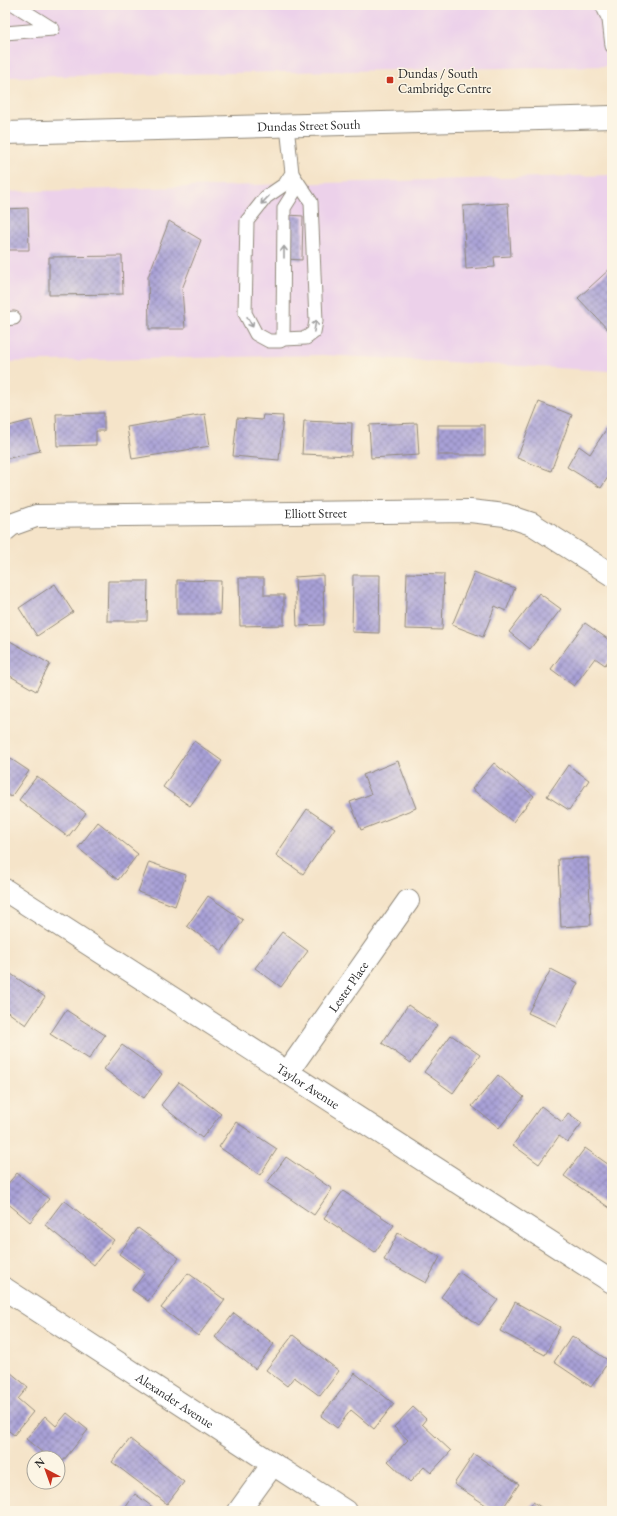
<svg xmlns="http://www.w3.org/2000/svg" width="617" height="1516" font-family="'EB Garamond',serif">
  <defs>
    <pattern id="building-cross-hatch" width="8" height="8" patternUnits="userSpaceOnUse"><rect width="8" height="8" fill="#a9a1d7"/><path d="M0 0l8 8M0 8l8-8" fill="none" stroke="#8a83af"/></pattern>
  </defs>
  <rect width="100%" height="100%" fill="#fcf5e5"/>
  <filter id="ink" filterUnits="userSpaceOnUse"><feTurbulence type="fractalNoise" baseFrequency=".025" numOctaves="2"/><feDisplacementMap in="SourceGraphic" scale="8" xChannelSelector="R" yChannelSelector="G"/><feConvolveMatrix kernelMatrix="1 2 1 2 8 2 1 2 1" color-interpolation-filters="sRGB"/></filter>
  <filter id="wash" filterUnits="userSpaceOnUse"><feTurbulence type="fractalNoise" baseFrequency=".012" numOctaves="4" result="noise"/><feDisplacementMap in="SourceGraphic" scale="16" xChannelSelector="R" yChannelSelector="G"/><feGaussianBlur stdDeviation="0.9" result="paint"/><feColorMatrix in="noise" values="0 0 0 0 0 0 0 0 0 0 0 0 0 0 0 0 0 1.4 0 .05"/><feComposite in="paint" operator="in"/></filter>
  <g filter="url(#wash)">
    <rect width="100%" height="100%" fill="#f5e4c9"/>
    <g fill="#ecd1ea">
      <path d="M5,5h607v61l-607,11z"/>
      <path d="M612,175v197l-2,-1 -287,-16 -318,7v-170z"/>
    </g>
    <g id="blocks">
      <g fill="url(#building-cross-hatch)">
        <path d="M508,203l3,53 -17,1 1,10 -29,2 -3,-63z"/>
        <path d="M28,208l1,42h-24v-41z"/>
        <path d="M288,215l15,1 -1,44 -16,-1z"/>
        <path d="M169,221l32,19 -19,49 3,40h-36l-1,-52z"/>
        <path d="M122,256l1,38 -74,1v-38z"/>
        <path d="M612,267v67l-34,-36z"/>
        <path d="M539,402l33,13 -21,56 -34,-13z"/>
        <path d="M104,413v18h-8v14l-39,1 -1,-32z"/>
        <path d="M205,414l5,32 -78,13 -5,-32z"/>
        <path d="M263,415l20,1 -4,44 -46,-4 4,-38 25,2z"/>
        <path d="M32,420l8,31 -35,8v-32z"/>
        <path d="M304,421l48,2 -1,33 -49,-2z"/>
        <path d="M417,423l2,32 -48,3 -2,-33z"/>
        <rect x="438" y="425" width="47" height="30"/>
        <path d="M609,425l3,1v45l-11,17 -34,-21 12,-21 11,8z"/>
        <path d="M474,572l41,16 -9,23 -11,-5 -12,31 -31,-12z"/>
        <path d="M407,573l37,1 -2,56 -37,-1z"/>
        <path d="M323,575l1,50 -27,1 -2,-49z"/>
        <path d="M353,575h27l-1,58 -27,-1z"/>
        <path d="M239,578h25v17h20v30l-44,1z"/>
        <path d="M177,580l44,1 -1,33h-43z"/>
        <path d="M108,581h40l-1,40h-40z"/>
        <path d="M55,584l18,28 -36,24 -18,-28z"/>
        <path d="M539,593l22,16 -31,40 -21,-17z"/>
        <path d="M585,623l27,19v14l-7,9 -10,-7 -21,28 -23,-17z"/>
        <path d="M10,641l40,23 -14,27 -31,-18v-23z"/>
        <path d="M194,741l28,20 -32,45 -27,-19z"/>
        <path d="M5,755l24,16 -18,26 -6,-4z"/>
        <path d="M398,761l18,47 -55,22 -11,-28 21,-8 -8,-19z"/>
        <path d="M494,763l40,33 -21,26 -41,-33z"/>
        <path d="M568,765l21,15 -20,30 -22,-14z"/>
        <path d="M37,776l49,37 -18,24 -49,-37z"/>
        <path d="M307,809l28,19 -32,46 -27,-19z"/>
        <path d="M98,822l40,32 -20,26 -40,-32z"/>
        <path d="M588,858l3,67 -30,2 -3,-68z"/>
        <path d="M149,862l37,13 -11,31 -37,-14z"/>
        <path d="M208,896l35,24 -21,31 -35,-25z"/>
        <path d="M282,932l26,19 -27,36 -26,-19z"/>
        <path d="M551,969l27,14 -22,43 -28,-13z"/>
        <path d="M5,970l40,27 -19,28 -21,-15z"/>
        <path d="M408,1005l29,20 -26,38 -29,-20z"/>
        <path d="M66,1010l39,25 -16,24 -39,-25z"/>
        <path d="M451,1035l29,20 -27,38 -29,-21z"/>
        <path d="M122,1045l40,29 -18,24 -40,-29z"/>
        <path d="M498,1075l26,22 -25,31 -27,-22z"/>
        <path d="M179,1082l42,32 -19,24 -41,-33z"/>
        <path d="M541,1106l21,16 6,-9 14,10 -14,19 -9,-6 -20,28 -26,-19z"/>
        <path d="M236,1122l41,27 -17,26 -41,-28z"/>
        <path d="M585,1148l27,19v40l-1,2 -47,-33z"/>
        <path d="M286,1157l46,32 -18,26 -47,-32z"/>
        <path d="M17,1173l32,26 -19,23 -25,-21v-14z"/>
        <path d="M343,1191l51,34 -19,27 -51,-34z"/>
        <path d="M64,1200l50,40 -20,25 -49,-40z"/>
        <path d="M138,1228l41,30 -31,43 -16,-11 13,-17 -26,-19z"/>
        <path d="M398,1233l42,24 -14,26 -42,-23z"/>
        <path d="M459,1272l39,28 -19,25 -38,-28z"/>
        <path d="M188,1273l37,27 -27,36 -37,-28z"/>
        <path d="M515,1302l45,25 -15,28 -45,-24z"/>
        <path d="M234,1313l40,31 -19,25 -40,-32z"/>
        <path d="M293,1335l46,36 -19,25 -26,-19 -7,9 -21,-16z"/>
        <path d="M572,1336l37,25 -18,26 -37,-25z"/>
        <path d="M10,1372l18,15 -10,12 15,13 -19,23 -9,-7v-50z"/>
        <path d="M355,1373l39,31 -20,25 -23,-19 -14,18 -16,-12z"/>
        <path d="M413,1407l13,12 -4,5 29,27 -20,22 -7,-6 -14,15 -22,-21 20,-21 -14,-13z"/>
        <path d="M67,1413l21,17 -29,36 -1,-8h-9l-23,-19 19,-23 11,10z"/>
        <path d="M130,1439l54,43 -17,22 -55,-42z"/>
        <path d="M474,1454l45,30 -18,27h-6l-41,-27z"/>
        <path d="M135,1494l23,17h-35z"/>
        <path d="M533,1502l14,9h-20z"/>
      </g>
    </g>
  </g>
  <g filter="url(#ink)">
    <use href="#blocks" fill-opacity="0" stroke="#90887a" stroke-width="1"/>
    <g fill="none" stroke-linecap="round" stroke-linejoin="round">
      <g stroke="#90887a" stroke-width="15">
        <g id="lane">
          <path d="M602,5l7,15 3,26"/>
          <path d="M5,33l48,-4 -38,-24"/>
          <path d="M287,126l7,66 -10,16 -1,131 -3,2h-11l-13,-7 -11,-21 2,-92 19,-24 19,-13 7,-11"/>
          <path d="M5,319l9,-1"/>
          <path d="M283,339l23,-1 8,-6 2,-11 -5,-119 -18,-27"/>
        </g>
      </g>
      <g stroke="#90887a" stroke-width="24">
        <g id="street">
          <path id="s1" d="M5,530l6,-5 25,-9 434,-5 35,4 27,9 80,51"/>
          <path id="s2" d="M5,890l607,392"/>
          <path id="s3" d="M287,1073l121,-172"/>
          <path id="s4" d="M5,1289l340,222"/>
          <path d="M239,1511l34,-47"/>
        </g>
      </g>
      <g stroke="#90887a" stroke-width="24">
        <g id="primary">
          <path id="s5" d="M5,133l607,-16"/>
        </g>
      </g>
      <use href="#lane" stroke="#fff" stroke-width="13"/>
      <use href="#street" stroke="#fff" stroke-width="22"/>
      <use href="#primary" stroke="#fff" stroke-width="22"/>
    </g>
    <defs><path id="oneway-shaft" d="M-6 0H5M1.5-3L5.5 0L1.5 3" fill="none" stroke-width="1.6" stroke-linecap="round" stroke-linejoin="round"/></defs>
    <g stroke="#a0a0a0">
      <use href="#oneway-shaft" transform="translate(265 200) rotate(134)"/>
      <use href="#oneway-shaft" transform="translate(284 252) rotate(-90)"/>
      <use href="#oneway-shaft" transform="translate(250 322) rotate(61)"/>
      <use href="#oneway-shaft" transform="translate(315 326) rotate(-79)"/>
    </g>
  </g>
  <rect fill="#c8321e" stroke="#fcf5e5" stroke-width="1.5" x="386" y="76" width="8" height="8" rx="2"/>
  <g text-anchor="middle" stroke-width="3" stroke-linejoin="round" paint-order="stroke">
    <g font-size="13" fill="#2b2b2b" stroke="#fcf5e5" text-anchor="start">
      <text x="398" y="78">Dundas / South<tspan x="398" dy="15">Cambridge Centre</tspan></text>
    </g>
    <g font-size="13" fill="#2b2b2b" stroke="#fcf5e5">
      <text dy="5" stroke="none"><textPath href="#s5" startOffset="304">Dundas Street South</textPath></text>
      <text dy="5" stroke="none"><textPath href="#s1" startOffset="314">Elliott Street</textPath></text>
      <text dy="5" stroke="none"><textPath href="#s3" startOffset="106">Lester Place</textPath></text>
      <text dy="5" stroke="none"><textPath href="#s2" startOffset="361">Taylor Avenue</textPath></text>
      <text dy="5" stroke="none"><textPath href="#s4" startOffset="203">Alexander Avenue</textPath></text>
    </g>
  </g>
  <rect width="617" height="1516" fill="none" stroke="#fcf5e5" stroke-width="20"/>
  <g transform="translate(46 1470) rotate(319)"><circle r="19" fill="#fcf5e5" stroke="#a8a49b"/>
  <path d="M0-3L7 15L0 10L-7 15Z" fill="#c8321e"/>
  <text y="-6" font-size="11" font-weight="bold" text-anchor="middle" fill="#2b2b2b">N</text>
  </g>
</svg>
